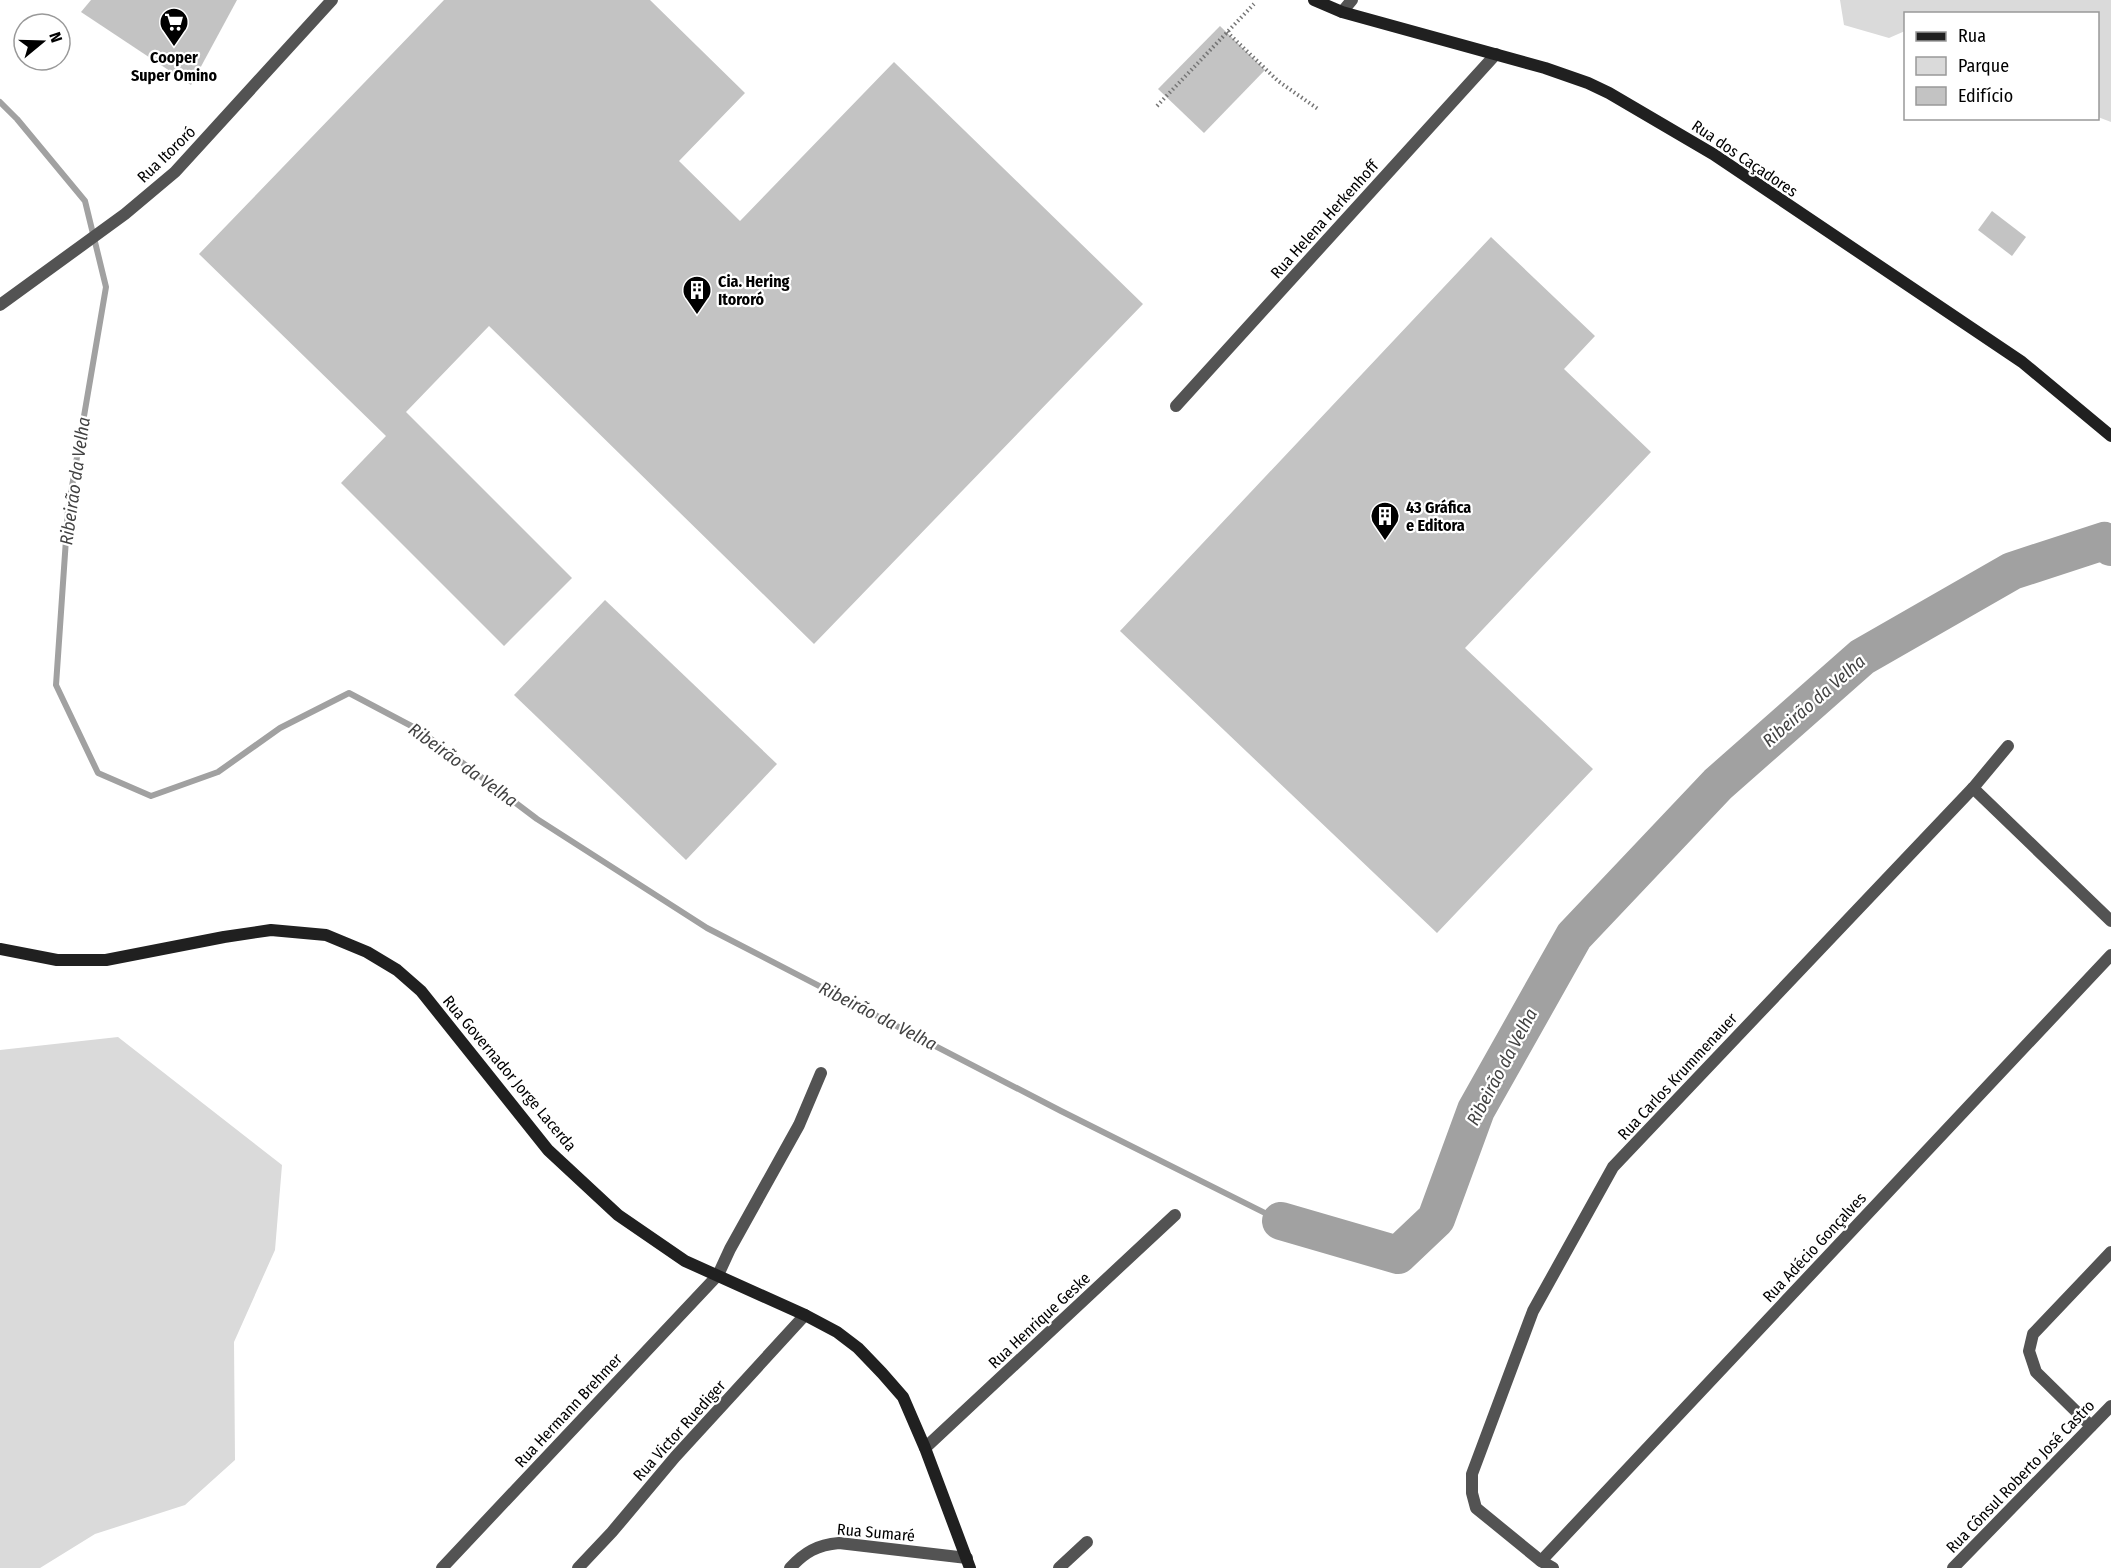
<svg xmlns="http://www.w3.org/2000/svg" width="2111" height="1568" font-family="'Fira Sans Condensed',sans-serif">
  <rect width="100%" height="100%" fill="#fff"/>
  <g fill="#dadada">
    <path d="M1840,0h271v122l-13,-5v-103h-192l-1,17 -16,7 -45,-13z"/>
    <path d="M118,1037l164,128 -7,85 -41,92 1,118 -50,45 -90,29 -55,34h-40v-518z"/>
  </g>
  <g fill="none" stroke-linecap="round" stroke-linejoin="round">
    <path stroke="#a1a1a1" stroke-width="6" d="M0,102l17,17 68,82 21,86 -38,223 -12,175 42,88 53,23 67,-24 62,-44 69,-35 70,37 118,89 170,109 354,183 220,110"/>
    <path stroke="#a1a1a1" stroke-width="38" d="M1281,1221l117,34 38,-36 40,-109 98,-174 144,-152 144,-127 150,-86 92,-30 7,6"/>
  </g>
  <g fill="#c3c3c3">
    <path d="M91,0h146l-46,85 -110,-73z"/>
    <path d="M444,0h206l95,93 -66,68 61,60 154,-159 249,242 -329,340 -325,-318 -83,86 166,166 -68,68 -163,-163 45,-47 -187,-182z"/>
    <path d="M1220,26l45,44 -61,63 -46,-44z"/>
    <path d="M1992,211l34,26 -14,19 -34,-26z"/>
    <path d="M1491,237l104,99 -31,33 87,83 -186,196 128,121 -156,164 -317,-302z"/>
    <path d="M605,600l172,164 -91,96 -172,-165z"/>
  </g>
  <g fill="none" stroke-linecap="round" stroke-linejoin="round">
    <g stroke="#757575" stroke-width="4" stroke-dasharray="1.5 3" stroke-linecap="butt">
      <path d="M1227,32l51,49 40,28"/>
      <path d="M1157,106l97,-102"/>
    </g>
    <path stroke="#535353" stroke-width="12" d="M718,1275l12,-26 69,-124 22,-52"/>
    <g stroke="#535353" stroke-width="12">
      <path d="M1342,12l10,-12"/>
      <path d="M0,305l125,-91 50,-42 157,-172"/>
      <path d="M1176,406l320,-352"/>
      <path d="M1973,788l138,133"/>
      <path d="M2091,1426l-55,-54 -7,-21 4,-17 78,-82"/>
      <path d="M925,1448l250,-233"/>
      <path d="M1541,1561l570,-606"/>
      <path d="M442,1568l276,-293"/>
      <path d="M578,1568l34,-36 63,-75 130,-142"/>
      <path d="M790,1568c15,-16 27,-23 49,-25l128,15"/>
      <path d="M1059,1568l28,-26"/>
      <path d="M1553,1568l-12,-7 -65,-53 -4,-15v-19l61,-163 80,-144 360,-379 35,-42"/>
      <path d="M1953,1568l158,-162"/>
    </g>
    <g stroke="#202020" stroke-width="12">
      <path d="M1314,0l28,12 203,56 43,15 21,10 104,61 309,208 89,74"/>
      <path d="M0,949l57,11h49l118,-23 47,-7 55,5 41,17 30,18 24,21 127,159 70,65 67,46 120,54 32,17 21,16 24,25 21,24 22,51 45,120"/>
    </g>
  </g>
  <defs>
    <g id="supermarket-pin" transform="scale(1.5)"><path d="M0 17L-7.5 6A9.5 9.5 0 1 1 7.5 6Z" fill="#000" stroke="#fff"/><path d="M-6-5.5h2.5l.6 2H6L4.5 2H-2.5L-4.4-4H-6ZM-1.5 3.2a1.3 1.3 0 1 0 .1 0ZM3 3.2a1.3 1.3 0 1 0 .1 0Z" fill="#fff"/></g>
    <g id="building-pin" transform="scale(1.5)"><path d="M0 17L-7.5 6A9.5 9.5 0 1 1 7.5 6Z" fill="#000" stroke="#fff"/><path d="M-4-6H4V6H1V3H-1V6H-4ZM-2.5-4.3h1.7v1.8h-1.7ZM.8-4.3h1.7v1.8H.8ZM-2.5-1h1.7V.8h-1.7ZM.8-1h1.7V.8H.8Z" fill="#fff"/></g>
  </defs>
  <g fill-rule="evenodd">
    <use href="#supermarket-pin" x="174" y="22"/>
    <use href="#building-pin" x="697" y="290"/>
    <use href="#building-pin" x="1385" y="516"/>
  </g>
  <g text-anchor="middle" stroke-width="4.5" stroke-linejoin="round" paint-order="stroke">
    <g font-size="16" font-weight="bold" fill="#000" stroke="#fff" text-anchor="start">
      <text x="174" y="63" text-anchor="middle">Cooper<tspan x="174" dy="18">Super Omino</tspan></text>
      <text x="718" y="287">Cia. Hering<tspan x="718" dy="18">Itororó</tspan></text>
      <text x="1406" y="513">43 Gráfica<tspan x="1406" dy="18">e Editora</tspan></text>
    </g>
    <g font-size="16" fill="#000" stroke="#fff">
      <text transform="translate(166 154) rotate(-44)" y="6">Rua Itororó</text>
      <text transform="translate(1745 158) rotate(34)" y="6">Rua dos Caçadores</text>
      <text transform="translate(1324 219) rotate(-48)" y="6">Rua Helena Herkenhoff</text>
      <text transform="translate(510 1073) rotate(50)" y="6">Rua Governador Jorge Lacerda</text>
      <text transform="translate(1677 1076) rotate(-47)" y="6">Rua Carlos Krummenauer</text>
      <text transform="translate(1814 1247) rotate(-47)" y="6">Rua Adécio Gonçalves</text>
      <text transform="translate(1039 1320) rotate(-43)" y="6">Rua Henrique Geske</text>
      <text transform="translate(568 1410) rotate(-47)" y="6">Rua Hermann Brehmer</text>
      <text transform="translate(679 1430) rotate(-48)" y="6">Rua Victor Ruediger</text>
      <text transform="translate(2020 1476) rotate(-46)" y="6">Rua Cônsul Roberto José Castro</text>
      <text transform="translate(876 1532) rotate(5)" y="6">Rua Sumaré</text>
    </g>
    <g font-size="18" font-style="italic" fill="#424242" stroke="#fff">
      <text transform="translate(75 481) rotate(-82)" y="6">Ribeirão da Velha</text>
      <text transform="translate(1814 701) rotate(-41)" y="6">Ribeirão da Velha</text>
      <text transform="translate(463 765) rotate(36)" y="6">Ribeirão da Velha</text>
      <text transform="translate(878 1016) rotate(27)" y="6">Ribeirão da Velha</text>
      <text transform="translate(1502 1067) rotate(-62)" y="6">Ribeirão da Velha</text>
    </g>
  </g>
  <rect x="1904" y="12" width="195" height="108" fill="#ffffff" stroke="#999999" stroke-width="1.5"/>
  <rect x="1916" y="32" width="30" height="9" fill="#202020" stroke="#999999" stroke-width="1.5"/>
  <text x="1958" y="42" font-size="18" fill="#000000">Rua</text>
  <rect x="1916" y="57" width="30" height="18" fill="#dadada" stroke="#999999" stroke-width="1.5"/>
  <text x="1958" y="72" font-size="18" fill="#000000">Parque</text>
  <rect x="1916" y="87" width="30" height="18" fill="#c3c3c3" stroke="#999999" stroke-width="1.5"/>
  <text x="1958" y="102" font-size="18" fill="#000000">Edifício</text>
  <g transform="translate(42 42) rotate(71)"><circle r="28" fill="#ffffff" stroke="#999999" stroke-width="1.5"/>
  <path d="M0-4.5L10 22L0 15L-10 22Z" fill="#000000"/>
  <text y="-9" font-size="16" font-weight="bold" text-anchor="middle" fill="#000000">N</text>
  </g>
</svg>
